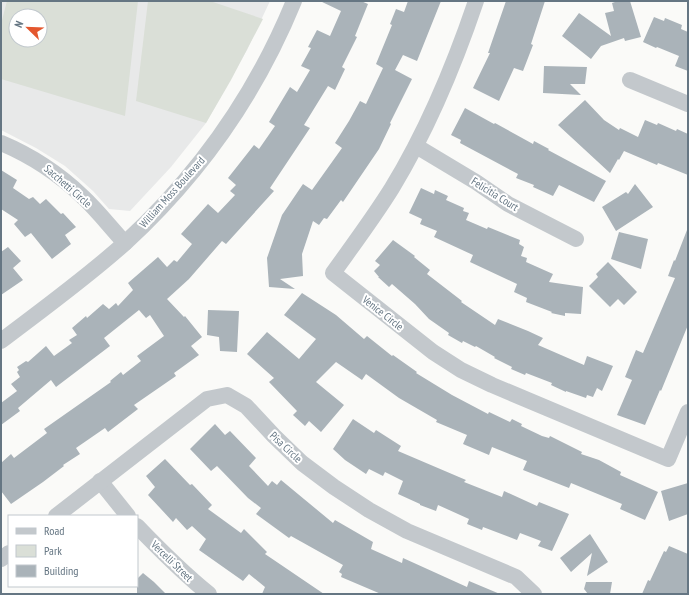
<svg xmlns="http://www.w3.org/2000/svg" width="689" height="595" font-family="'PT Sans Narrow',sans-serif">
  <rect width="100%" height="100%" fill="#fafaf8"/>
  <path fill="#e8e9e9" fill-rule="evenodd" d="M1,1h269l-23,49 -41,73 -35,44 -41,44 -21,-2 -16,-18 -28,-25 -29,-18 -35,-18zM16,16h24v24h-24z"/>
  <g fill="#dadfd7" fill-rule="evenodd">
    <path d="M7,1h131l-13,115 -124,-37v-55zM16,16h24v24h-24z"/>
    <path d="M148,1h62l53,18 -32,61 -25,43 -70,-22z"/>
  </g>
  <g fill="#aab3b9">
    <path d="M320,1h41l7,3 -13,32 2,1 -15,30 3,2 -10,21 -7,-4 -24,39 6,3 -40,60 4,3 -48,53 -4,-3 -33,38 -22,20 17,18 1,-1 17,21 -11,9 8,9 -25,18 2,3 -42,29 4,4 -30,23 -3,-4 -29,20 4,6 -17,11 1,1 -21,16 -32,22 -10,-13v-28l10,-9 3,4 33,-25 -3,-4 67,-47 -1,-1 11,-9 2,3 18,-14 -4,-5 27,-20 -14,-21 -4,3 -7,-8 -35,28 6,8 -54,41 -5,-7 -33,28 2,3 -19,14v-22l16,-12 -6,-7 9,-7 -3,-5 2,-2 -2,-3 9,-6 2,1 18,-16 8,10 18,-13 -3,-3 8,-5 -5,-7 14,-12 1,2 16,-14 6,5 7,-6 2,3 15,-16 -5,-7 30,-26 9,10 7,-7 3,2 15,-18 -11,-10 27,-30 10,9 17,-18 -5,-4 6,-6 -8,-7 26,-33 5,4 16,-23 -6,-4 21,-35 7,5 13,-22 -9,-4 10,-18 -3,-1 9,-17 13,6 11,-25z"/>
    <path d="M408,1h33l-24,60 -14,-6 -8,15 17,9 -22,44 1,1 -12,25 -36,53 -2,-2 -14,19 -3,-1 -5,7 -6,-4 -11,33 1,22 -23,3 15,10 -26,-2 -2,-29 15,-43 21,-31 9,6 30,-42 -7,-5 14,-22 11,-20 6,3 17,-36 -7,-4 16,-39 -2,-1 6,-15 8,3z"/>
    <path d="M506,1h39l-14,43 2,1 -10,26 -9,-3 -15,33 -26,-13 17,-35h-2z"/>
    <path d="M618,1h12l11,36 -16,4 -1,-3 -23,8 -10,13 -29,-23 17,-23 32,23 -6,-23 9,-2 -2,-8z"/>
    <path d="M654,17l10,4 1,-3 17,7 -1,4 7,3v39l-13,-5 4,-10 -22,-9 -1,1 -13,-6z"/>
    <path d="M544,66l43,1 -2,17h-15l11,11 -38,-2z"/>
    <path d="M585,100l19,20 15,10 1,-2 18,9 7,-17 12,5 1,-2 18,8 1,-2 11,5v41l-30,-12 -1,2 -33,-14 -5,9 -1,-1 -8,14 -52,-48z"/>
    <path d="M465,108l29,16 1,-1 38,21 1,-3 15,8 -1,1 58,31 -12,21 -35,-17 -6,11 -20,-9 1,-2 -18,-7 2,-4 -58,-31 1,-3 -10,-5z"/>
    <path d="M1,170l16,10 -4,8 16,11 4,-2 7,7 6,-5 15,15 2,-1 13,14 -11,8 6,9 -19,15 -21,-26 -6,4 -11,-13 4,-4 -17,-11z"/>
    <path d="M635,184l18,23 -37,24 -14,-24 24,-15 2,2z"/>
    <path d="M421,188l13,6 1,-4 13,6 -2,4 18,8 -1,3 6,2 -3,7 21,9 1,-2 32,13 -1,4 5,3 -3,9 6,2 -1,4 27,12 -4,8 34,5 -2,27 -16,-1v3l-14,-3 1,-1 -26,-10 1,-4 -13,-6 3,-8 -47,-22 3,-7 -39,-18 3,-6 -17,-7 2,-5 -13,-6z"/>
    <path d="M687,230l1,1v94l-27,66 -1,-1 -15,35 -28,-10 15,-35 -7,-3 11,-27 7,3 32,-75 -7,-2 6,-16 1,1z"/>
    <path d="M619,232l29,7 -7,30 -30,-10z"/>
    <path d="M393,240l22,16 -1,1 16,13 -3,4 35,27 -1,1 34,23 3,-6 30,12 15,7 -5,7 46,20 3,-9 26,10 -11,25 -5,-3 -4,9 -6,-2 -1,3 -20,-7v1l-15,-7 1,-2 -26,-10 -1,2 -14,-6 1,-2 -18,-9 1,-1 -19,-11 -1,1 -12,-6 -1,2 -14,-8 1,-2 -20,-14 -14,-15 -23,-20 -3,3 -11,-10h1l-5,-6 6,-6 -5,-4z"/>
    <path d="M8,247l13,14 -8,7 10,12 -22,15v-43z"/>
    <path d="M608,262l29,30 -13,13 -6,-6 -8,8 -21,-21 9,-9 -2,-3z"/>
    <path d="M302,293l34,22 28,24 3,-3 25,20 1,-1 24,17 -1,1 36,22 36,19 1,-2 21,10 2,-3 10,5 -1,2 21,10 7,2 1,-2 32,16 -1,2 18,6 22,12 -1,3 38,17 -13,28 -25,-11 2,-5 -51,-21 -2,5 -46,-18 4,-9 -35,-14 -3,8 -26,-11 4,-9 -31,-13 1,-2 -38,-22 -33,-24 -4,6 -26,-18 -20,20 28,23 -23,27 -12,-11 -4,5 -12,-11 4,-4 -28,-29 5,-4 -27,-24 20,-22 32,27 17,-20 -32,-24z"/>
    <path d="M208,310l31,1 -2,41 -17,-1 -1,-14 -12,-2z"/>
    <path d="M353,419l21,14 2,-3 25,16 -3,5 68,29 -2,2 38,15 2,-6 33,15 2,-4 30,12 -17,37 -14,-5 3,-5 -21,-8 -3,7 -34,-13 -1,3 -15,-6 2,-5 -31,-14 -2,6 -16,-6v-1l-22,-10 5,-13 -18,-9 -2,4 -14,-7 -3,5 -21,-14 -12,-11z"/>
    <path d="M215,424l10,11 5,-4 26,27 -7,8 19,20 4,-5 5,4 4,-5 52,43 2,-3 38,22 -2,7 31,14 1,-5 64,29 2,-6 31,13h-119l-40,-17 1,-3 -3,-2 4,-7 -52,-29 -2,2 -33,-24 5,-6 -13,-10 -31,-32 -6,5 -21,-22z"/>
    <path d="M165,459l25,26 2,-1 20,21 -4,4 33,24 3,-4 23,23 -2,2 59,40h-62l3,-7 -16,-13 -6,7 -44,-31 7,-11 -14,-13 -5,4 -11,-12 -3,4 -25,-27 7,-8 -9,-11z"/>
    <path d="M688,483v31l-19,7 -8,-30z"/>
    <path d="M590,534l18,28 -21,14 5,-23 -21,19 -11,-14z"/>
    <path d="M669,546l19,8v40h-46l6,-14 2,1 14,-30 2,1z"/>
    <path d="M143,573l11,9 12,12h-29v-15z"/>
    <path d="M586,582h26l-2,12h-22l-4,-5z"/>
  </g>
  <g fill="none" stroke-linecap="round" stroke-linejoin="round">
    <g stroke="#c3c8cc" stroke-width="16">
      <path d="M476,1c-22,65 -48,128 -84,187 -18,29 -39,57 -59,85l100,79 28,18 31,15 176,74 20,-47"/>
      <path d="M630,80l58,24"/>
      <path d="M1,143c31,13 58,31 82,54 15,14 28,31 42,46"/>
      <path d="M416,146l60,36 32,22 68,35"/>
      <path d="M1,341c42,-32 85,-63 124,-98 74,-68 131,-149 169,-242"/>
      <path d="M100,481l28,35"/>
      <path d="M56,516l151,-117 20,-4 19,11 28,30 28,27 32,24 35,23 38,21 109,46 18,17"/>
      <path d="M137,526c23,24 46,47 72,68"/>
      <path d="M1,559l8,-6"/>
    </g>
  </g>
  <g text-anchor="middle" stroke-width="4" stroke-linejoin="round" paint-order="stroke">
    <g font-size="11" fill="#657683" stroke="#fff">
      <text transform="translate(68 186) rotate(41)" y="4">Sacchetti Circle</text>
      <text transform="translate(172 192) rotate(-48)" y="4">William Moss Boulevard</text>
      <text transform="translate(495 194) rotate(32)" y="4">Felicitia Court</text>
      <text transform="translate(383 313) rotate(38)" y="4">Venice Circle</text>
      <text transform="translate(286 447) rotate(43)" y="4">Pisa Circle</text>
      <text transform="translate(172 561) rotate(44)" y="4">Vercelli Street</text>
    </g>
  </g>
  <rect width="689" height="595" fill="none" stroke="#657683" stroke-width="4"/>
  <rect x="8" y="515" width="130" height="72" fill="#ffffff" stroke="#c1c8cd"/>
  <rect x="16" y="528" width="20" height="6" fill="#c3c8cc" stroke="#c1c8cd"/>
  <text x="44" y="535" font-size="12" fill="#657683">Road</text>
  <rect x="16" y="545" width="20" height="12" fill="#dadfd7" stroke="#c1c8cd"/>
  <text x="44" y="555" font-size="12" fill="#657683">Park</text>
  <rect x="16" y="565" width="20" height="12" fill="#aab3b9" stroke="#c1c8cd"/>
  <text x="44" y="575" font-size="12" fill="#657683">Building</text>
  <g transform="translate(28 28) rotate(293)"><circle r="19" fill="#ffffff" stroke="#c1c8cd"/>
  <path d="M0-3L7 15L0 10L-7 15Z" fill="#e4572e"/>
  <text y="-6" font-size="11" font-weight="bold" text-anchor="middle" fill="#657683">N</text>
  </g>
</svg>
